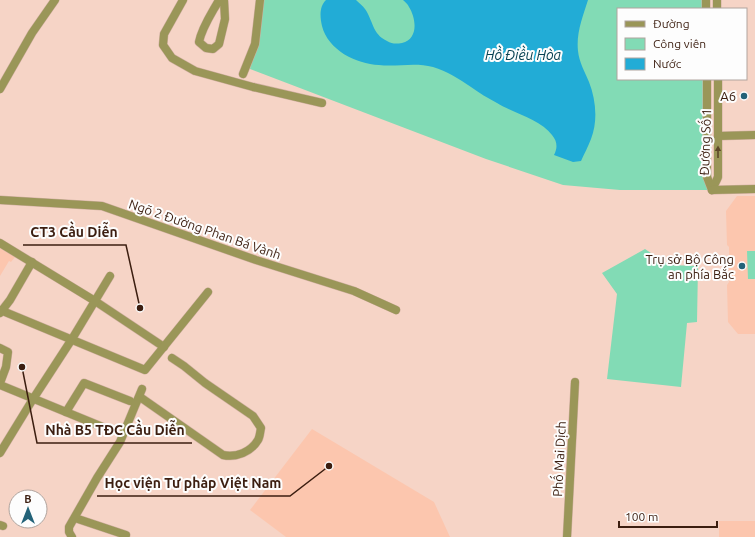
<svg xmlns="http://www.w3.org/2000/svg" width="755" height="537" font-family="Ubuntu,sans-serif">
  <rect width="100%" height="100%" fill="#f6d4c6"/>
  <g fill="#fcc6ae">
    <path d="M737,196h18v138h-17l-10,-12 -1,-37 2,-3v-35l-2,-2 -1,-34z"/>
    <path d="M0,248l15,9 -4,5 -2,-1 -9,15z"/>
    <path d="M312,429l122,73 16,35h-164l-36,-27z"/>
    <rect x="719" y="521" width="36" height="16"/>
  </g>
  <g fill="#82dbb5">
    <path d="M259,0h445v9h-86v70h89l5,111h-92l-57,-5 -77,-26 -236,-90z"/>
    <path d="M645,249l24,16 29,1 -1,56 -10,1 -6,64 -74,-8 10,-85 -15,-21z"/>
    <path d="M747,251h8v28h-7z"/>
  </g>
  <path fill="#22acd6" d="M326,0h30c3,3 7,6 9,9 8,11 7,25 22,32 5,3 9,3 15,2 17,-4 14,-25 7,-36 -1,-3 -4,-5 -6,-7h185c-5,16 -12,33 -10,51 1,11 7,21 11,31 7,18 9,39 2,57 -3,8 -7,15 -10,22l-8,1 -19,-7c4,-8 3,-14 -2,-20 -11,-15 -39,-22 -55,-32 -9,-5 -18,-10 -26,-16 -12,-8 -24,-16 -38,-20 -18,-5 -36,0 -54,-2 -23,-1 -51,-15 -57,-39 -2,-9 -3,-19 4,-26z"/>
  <g fill="none" stroke-linecap="round" stroke-linejoin="round">
    <g stroke="#d1b0a2" stroke-width="9">
      <g id="minor">
        <path d="M183,0l-19,34 -1,11 9,13 23,13 58,16 69,16"/>
        <path d="M219,0c-7,13 -17,27 -20,42l7,6 7,1 6,-5 6,-25 -1,-19"/>
        <path d="M706,0v9"/>
        <path d="M717,0v9"/>
        <path d="M243,74l12,-30 5,-44"/>
        <path d="M707,79v98l5,13"/>
        <path d="M0,89l32,-56 23,-33"/>
        <path d="M718,136l37,-1"/>
        <path d="M712,190l6,-13v-98"/>
        <path d="M712,190l43,-1"/>
        <path d="M0,200l102,6 154,54 98,31 42,19"/>
        <path d="M0,243l95,58 69,46"/>
        <path d="M0,310l145,60 63,-78"/>
        <path d="M0,313l10,-13 22,-38"/>
        <path d="M0,348l8,4 -2,15 -6,16"/>
        <path d="M0,385l105,43"/>
        <path d="M140,397l83,58c13,3 28,-3 35,-15 2,-3 2,-8 3,-12l-8,-12 -48,-33 -21,-17 -12,-8"/>
        <path d="M66,412l18,-29 46,18"/>
        <path d="M0,453l33,-54 39,-60 38,-63"/>
        <path d="M75,518l51,17"/>
        <path d="M0,525l3,1"/>
        <path d="M72,537l-3,-5v-5l28,-49 23,-36 22,-53"/>
        <path d="M567,537l8,-155"/>
      </g>
    </g>
    <use href="#minor" stroke="#9a9658" stroke-width="8"/>
  </g>
  <defs><path id="oneway-solid" d="M-6-.8H1V-3.2L6.5 0L1 3.2V.8H-6Z"/></defs>
  <use fill="#5d4829" href="#oneway-solid" transform="translate(718 152) rotate(-90)"/>
  <g fill="#236278" stroke="#fdfdfd" stroke-width="1.5">
    <circle cx="744" cy="96" r="4"/>
    <circle cx="742" cy="266" r="4"/>
  </g>
  <g text-anchor="middle" stroke-width="4" stroke-linejoin="round" paint-order="stroke">
    <g font-size="13" fill="#3c1e10" stroke="#fdfdfd" text-anchor="end">
      <text x="736" y="101">A6</text>
      <text x="734" y="264">Trụ sở Bộ Công<tspan x="734" dy="15">an phía Bắc</tspan></text>
    </g>
    <g font-size="13" fill="#3c1e10" stroke="#fdfdfd">
      <text transform="translate(705 142) rotate(-88)" y="5">Đường Số 1</text>
      <text transform="translate(205 229) rotate(19)" y="5">Ngõ 2 Đường Phan Bá Vành</text>
      <text transform="translate(559 459) rotate(-87)" y="5">Phố Mai Dịch</text>
    </g>
    <g font-size="14" font-style="italic" fill="#084152" stroke="#fdfdfd">
      <text x="523" y="60">Hồ Điều Hòa</text>
    </g>
  </g>
  <path fill="none" stroke="#3c1e10" stroke-width="1.5" d="M140 308L126 245H23M22 367L37 443H192M329 466L290 496H97"/>
  <g fill="#3c1e10" stroke="#fdfdfd" stroke-width="1.5">
    <circle cx="140" cy="308" r="4"/>
    <circle cx="22" cy="367" r="4"/>
    <circle cx="329" cy="466" r="4"/>
  </g>
  <g font-size="14" text-anchor="middle" font-weight="bold" fill="#3c1e10" stroke="#fdfdfd" stroke-width="4" stroke-linejoin="round" paint-order="stroke">
    <text x="74" y="237">CT3 Cầu Diễn</text>
    <text x="115" y="435">Nhà B5 TĐC Cầu Diễn</text>
    <text x="193" y="488">Học viện Tư pháp Việt Nam</text>
  </g>
  <rect x="617" y="8" width="130" height="72" fill="#fdfdfd" stroke="#b0a49e"/>
  <rect x="625" y="21" width="20" height="6" fill="#9a9658" stroke="#b0a49e"/>
  <text x="653" y="28" font-size="12" fill="#3c1e10">Đường</text>
  <rect x="625" y="38" width="20" height="12" fill="#82dbb5" stroke="#b0a49e"/>
  <text x="653" y="48" font-size="12" fill="#3c1e10">Công viên</text>
  <rect x="625" y="58" width="20" height="12" fill="#22acd6" stroke="#b0a49e"/>
  <text x="653" y="68" font-size="12" fill="#3c1e10">Nước</text>
  <g transform="translate(28 509)"><circle r="19" fill="#fdfdfd" stroke="#b0a49e"/>
  <path d="M0-3L7 15L0 10L-7 15Z" fill="#236278"/>
  <text y="-6" font-size="11" font-weight="bold" text-anchor="middle" fill="#3c1e10">B</text>
  </g>
  <path d="M619 521v6h98v-6" fill="none" stroke="#3c1e10" stroke-width="2"/>
  <text x="625" y="521" font-size="12" fill="#3c1e10" stroke="#fdfdfd" stroke-width="3" paint-order="stroke">100 m</text>
</svg>
